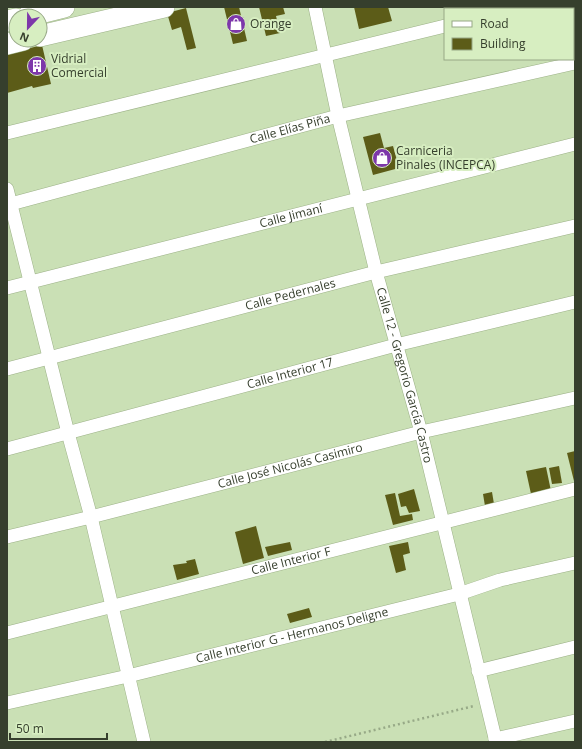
<svg xmlns="http://www.w3.org/2000/svg" width="582" height="749" font-family="'Open Sans',sans-serif">
  <rect width="100%" height="100%" fill="#cae0b5"/>
  <g fill="#5c5c18">
    <path d="M224,7h15l8,34 -14,3z"/>
    <path d="M259,7h24l2,7 -9,2 4,17 -14,3z"/>
    <path d="M354,7h34l4,14 -33,8z"/>
    <path d="M186,8l10,40 -9,2 -6,-23 -9,3 -5,-17z"/>
    <path d="M42,45l9,39 -18,4 -1,-2 -25,7v-39z"/>
    <path d="M380,133l4,15 9,-2 6,22 -26,7 -10,-38z"/>
    <path d="M575,451v30h-1l-7,-28z"/>
    <path d="M559,466l3,17 -10,1 -3,-16z"/>
    <path d="M546,467l5,24 -20,3 -5,-23z"/>
    <path d="M414,489l6,22 -11,2 -3,-7 -5,1 -3,-13z"/>
    <path d="M492,492l2,12 -9,2 -2,-12z"/>
    <path d="M395,493l5,23 12,-2 1,6 -20,5 -8,-30z"/>
    <path d="M256,526l8,32 -21,6 -8,-32z"/>
    <path d="M290,542l2,8 -24,6 -3,-9z"/>
    <path d="M408,542l2,11 -7,2 3,15 -10,3 -7,-27z"/>
    <path d="M195,559l4,15 -22,6 -4,-15 14,-2 -1,-2z"/>
    <path d="M309,608l3,9 -22,6 -3,-9z"/>
  </g>
  <g fill="none" stroke-linecap="round" stroke-linejoin="round">
    <g stroke="#9cb187" stroke-width="14">
      <g id="street">
        <path id="s1" d="M315,7l23,109 38,156 45,160 75,310"/>
        <path d="M513,9l8,-2"/>
        <path d="M7,133l438,-107"/>
        <path d="M7,189l61,244 23,84 53,225"/>
        <path id="s2" d="M7,205l331,-89 237,-53"/>
        <path id="s3" d="M7,288l568,-144"/>
        <path id="s4" d="M7,369l369,-97 199,-46"/>
        <path id="s5" d="M7,449l389,-104 179,-43"/>
        <path id="s6" d="M7,537l84,-20 330,-85 154,-34"/>
        <path id="s7" d="M7,633l568,-144"/>
        <path d="M478,671l97,-24"/>
        <path id="s8" d="M7,703l121,-27 331,-82 41,-14 75,-17"/>
        <path d="M495,739l80,-18"/>
      </g>
    </g>
    <g stroke="#9cb187" stroke-width="22">
      <g id="primary">
        <path d="M28,16l36,-9"/>
        <path d="M7,21l9,-2"/>
        <path d="M40,36l124,-29"/>
        <path d="M7,44l16,-4"/>
      </g>
    </g>
    <path stroke="#97a987" stroke-width="2.5" stroke-dasharray="2 3" stroke-linecap="butt" d="M325,742l149,-36"/>
    <use href="#street" stroke="#fff" stroke-width="13"/>
    <use href="#primary" stroke="#fff" stroke-width="21"/>
  </g>
  <defs>
    <g id="shop-disc" transform="scale(1)"><circle r="9.5" fill="#7d37aa" stroke="#d7eec1"/><path d="M-5-2.5h2.3a2.7 3.5 0 0 1 5.4 0H5L5.5 6h-11ZM-1.5-2.5h3a1.5 2.3 0 0 0-3 0Z" fill="#fff"/></g>
    <g id="building-disc" transform="scale(1)"><circle r="9.5" fill="#7d37aa" stroke="#d7eec1"/><path d="M-4-6H4V6H1V3H-1V6H-4ZM-2.5-4.3h1.7v1.8h-1.7ZM.8-4.3h1.7v1.8H.8ZM-2.5-1h1.7V.8h-1.7ZM.8-1h1.7V.8H.8Z" fill="#fff"/></g>
  </defs>
  <g fill-rule="evenodd">
    <use href="#shop-disc" x="236" y="24"/>
    <use href="#building-disc" x="37" y="66"/>
    <use href="#shop-disc" x="382" y="158"/>
  </g>
  <g text-anchor="middle" stroke-width="4" stroke-linejoin="round" paint-order="stroke">
    <g font-size="12" fill="#363f2d" stroke="#d7eec1" text-anchor="start">
      <text x="250" y="28">Orange</text>
      <text x="51" y="63">Vidrial<tspan x="51" dy="14">Comercial</tspan></text>
      <text x="396" y="155">Carniceria<tspan x="396" dy="14">Pinales (INCEPCA)</tspan></text>
    </g>
    <g font-size="12" fill="#363f2d" stroke="#d7eec1">
      <text dy="4" stroke="none"><textPath href="#s2" startOffset="293">Calle Elías Piña</textPath></text>
      <text dy="4" stroke="none"><textPath href="#s3" startOffset="293">Calle Jimaní</textPath></text>
      <text dy="4" stroke="none"><textPath href="#s4" startOffset="293">Calle Pedernales</textPath></text>
      <text dy="4" stroke="none"><textPath href="#s5" startOffset="293">Calle Interior 17</textPath></text>
      <text dy="4" stroke="none"><textPath href="#s1" startOffset="379">Calle 12 - Gregorio García Castro</textPath></text>
      <text dy="4" stroke="none"><textPath href="#s6" startOffset="292">Calle José Nicolás Casimiro</textPath></text>
      <text dy="4" stroke="none"><textPath href="#s7" startOffset="293">Calle Interior F</textPath></text>
      <text dy="4" stroke="none"><textPath href="#s8" startOffset="293">Calle Interior G - Hermanos Deligne</textPath></text>
    </g>
  </g>
  <rect width="582" height="749" fill="none" stroke="#363f2d" stroke-width="16"/>
  <rect x="444" y="8" width="130" height="52" fill="#d7eec1" stroke="#97a886"/>
  <rect x="452" y="21" width="20" height="6" fill="#ffffff" stroke="#97a886"/>
  <text x="480" y="28" font-size="12" fill="#363f2d">Road</text>
  <rect x="452" y="38" width="20" height="12" fill="#5c5c18" stroke="#97a886"/>
  <text x="480" y="48" font-size="12" fill="#363f2d">Building</text>
  <g transform="translate(28 28) rotate(202)"><circle r="19" fill="#d7eec1" stroke="#97a886"/>
  <path d="M0-3L7 15L0 10L-7 15Z" fill="#7d37aa"/>
  <text y="-6" font-size="11" font-weight="bold" text-anchor="middle" fill="#363f2d">N</text>
  </g>
  <path d="M10 733v6h97v-6" fill="none" stroke="#363f2d" stroke-width="2"/>
  <text x="16" y="733" font-size="12" fill="#363f2d" stroke="#d7eec1" stroke-width="3" paint-order="stroke">50 m</text>
</svg>
